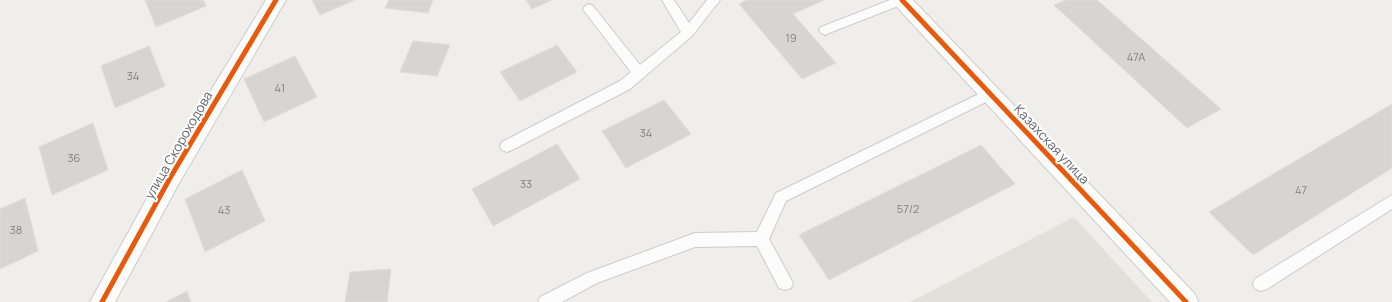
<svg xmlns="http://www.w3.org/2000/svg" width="1392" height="302" font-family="Manrope,sans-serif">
  <rect width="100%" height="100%" fill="#efeeea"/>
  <path fill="#e2e0da" d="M1074,217l78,85h-242z"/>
  <g fill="#d6d5d3" stroke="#deddd9">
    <path d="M145,0h58l3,6 -50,21z"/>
    <path d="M312,0h43l-35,15z"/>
    <path d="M389,0h44l-5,13 -43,-5z"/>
    <path d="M526,0h26l-20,9z"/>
    <path d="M747,0h77l-31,14 43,49 -34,16 -63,-75z"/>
    <path d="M1065,0h32l124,109 -34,19 -133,-123z"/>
    <path d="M413,41l37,4 -13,31 -37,-4z"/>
    <path d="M557,45l20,27 -57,29 -20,-29z"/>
    <path d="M149,46l16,40 -50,22 -14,-42z"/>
    <path d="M295,56l22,41 -53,25 -20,-43z"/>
    <path d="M664,100l27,34 -65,34 -24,-37z"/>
    <path d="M1392,104v64l-139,87 -44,-43z"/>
    <path d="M93,123l15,47 -56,25 -13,-48z"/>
    <path d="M557,144l23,35 -87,47 -21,-37z"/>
    <path d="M981,145l34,39 -186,96 -30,-45z"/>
    <path d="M242,170l23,51 -60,31 -20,-53z"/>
    <path d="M25,198l13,53 -38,18v-60z"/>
    <path d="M391,269l-4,33h-42l5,-30z"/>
    <path d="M187,291l4,11h-25z"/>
  </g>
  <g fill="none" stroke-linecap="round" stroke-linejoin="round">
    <g stroke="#cbcccc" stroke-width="2">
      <g id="service">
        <path d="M662,0h12l15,23 18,-23h13l-28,36 -62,53 -118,61 -5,2 -5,-2 -2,-4 2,-4 118,-61 11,-9 -46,-60 -2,-3 2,-3 4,-2 4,2 47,59 41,-33z"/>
        <path d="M890,0h18l-2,3 -77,30 -4,2 -4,-2 -2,-3 2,-3z"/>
        <path d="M989,89l5,1 2,4 -2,4 -208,103 -17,38 24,44 -2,5 -6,2 -6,-2 -22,-42 -62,1 -98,36 -35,19h-24l2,-5 47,-24 108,-40 62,-1 19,-39z"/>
        <path d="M1392,195v14l-125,80 -6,2 -6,-2 -2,-5 2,-5z"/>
      </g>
    </g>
    <g stroke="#cbcccc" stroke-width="2">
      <g id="minor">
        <path d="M266,0h20l-108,185 -63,117h-25l72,-131z"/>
        <path d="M892,0h21l282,294 3,8h-28l-275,-297z"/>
      </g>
    </g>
    <use href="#service" fill="#fdfcfc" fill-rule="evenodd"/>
    <use href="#minor" fill="#fdfcfc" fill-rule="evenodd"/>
    <g stroke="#fff" stroke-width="8">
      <g id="cycleway">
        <path d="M902,0l284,302"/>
        <path d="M102,302l68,-124 106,-178"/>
      </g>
    </g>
    <use href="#cycleway" stroke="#e8590c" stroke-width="5"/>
  </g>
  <g text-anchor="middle" stroke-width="4" stroke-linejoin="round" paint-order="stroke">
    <g font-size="11" fill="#7e8184">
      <text x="791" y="42">19</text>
      <text x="1136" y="61">47А</text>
      <text x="133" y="80">34</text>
      <text x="280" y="92">41</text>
      <text x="646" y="137">34</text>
      <text x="74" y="162">36</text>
      <text x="526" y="188">33</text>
      <text x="1301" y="194">47</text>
      <text x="908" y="213">57/2</text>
      <text x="224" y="214">43</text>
      <text x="16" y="234">38</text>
    </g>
    <g font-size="13" fill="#5f6368" stroke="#fff">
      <text transform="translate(1052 144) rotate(47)" y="5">Казахская улица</text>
      <text transform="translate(178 145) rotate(-60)" y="5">улица Скороходова</text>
    </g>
  </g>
</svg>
